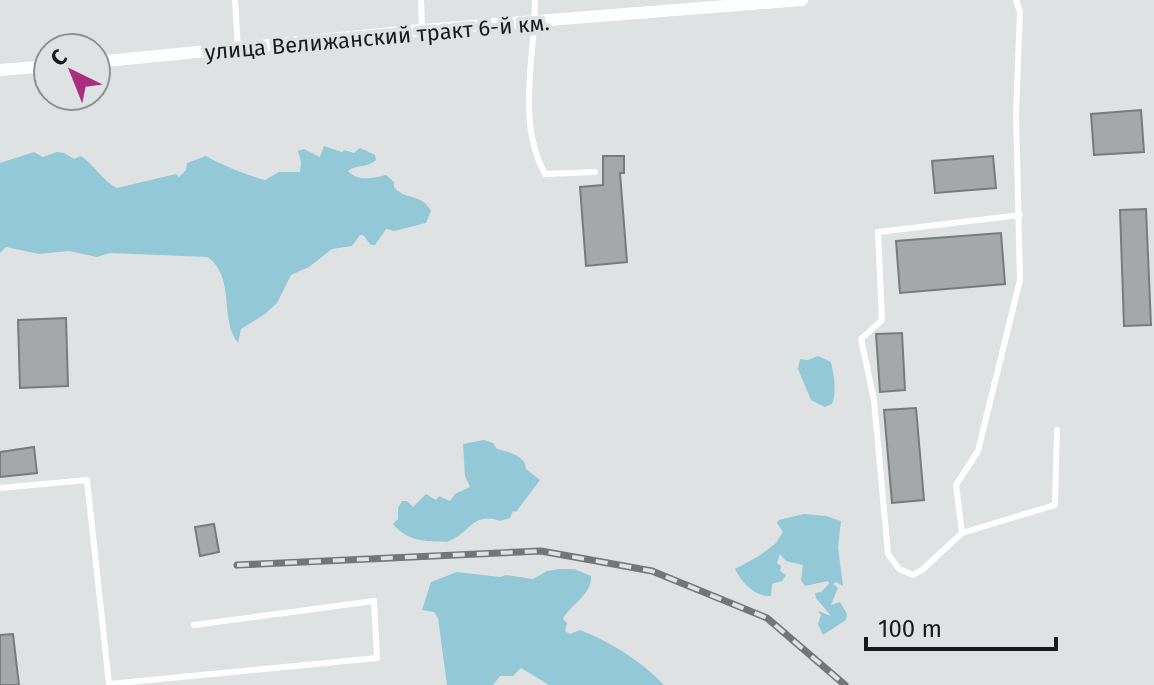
<svg xmlns="http://www.w3.org/2000/svg" width="1154" height="685" font-family="'Fira Sans',sans-serif">
  <rect width="100%" height="100%" fill="#dfe2e3"/>
  <g fill="#93c8d7">
    <path d="M324,146l18,6 2,-2 10,3 6,-5 15,7 1,5c-8,8 -19,4 -28,11 10,11 25,7 38,4l8,7v5c12,14 28,6 37,24l-5,12 -32,8 -8,-2 -11,16h-4l-8,-10h-3l-8,11 -20,3 -23,18 -18,8 -14,28 -12,11 -24,15 -3,14c-19,-24 -2,-64 -30,-86l-98,-4 -13,4 -28,-6 -30,3 -33,-7 -6,6v-90l34,-11 9,5 14,-5 7,1 10,6 7,-3c14,9 21,25 36,32l59,-14 3,3 7,-7 1,-7 19,-7c18,10 40,19 59,24l14,-8h21l1,-10 -3,-11 6,-2 16,8z"/>
    <path d="M818,356l13,6c3,15 6,28 1,42l-7,3 -14,-7 -13,-31 2,-10 8,1z"/>
    <path d="M484,440l9,3 4,6c11,3 28,6 29,20l14,11 -24,32 -3,-1 -3,7 -10,3c-28,-10 -30,13 -53,21 -22,-1 -39,0 -54,-18l5,-5v-11l4,-7h5l6,6 13,-13 10,6 3,-4 11,5 5,-7 15,-7 -5,-11 -2,-32z"/>
    <path d="M804,514l22,2 15,5 -3,26 5,39 -7,-4 -3,2 5,4 -7,17 9,-3 7,12 -1,6 -23,15 -5,-11 3,-9 -3,-4 13,5 -15,-18 -1,-5 6,-1 8,-8 -1,-3 -23,5 -4,-6 2,-15 -17,-4 -6,-7 -3,9 4,3 -1,5 6,4 -4,6 -10,3 -1,12c-16,1 -29,-13 -36,-27l24,-13 17,-13 7,-11 -6,-9 2,-3z"/>
    <path d="M559,569h15l17,7c1,19 -20,28 -28,43l4,4 -2,8 5,3 10,-4c32,13 60,30 84,55h-115l-28,-17 -8,8h-13l-7,9h-46l-9,-67 -4,-6 -12,-2 9,-28 26,-10 43,5 6,-2 27,4 14,-8z"/>
  </g>
  <g fill="#a4a8a9" stroke="#787b7c" stroke-width="2">
    <path d="M1141,110l3,42 -50,3 -3,-41z"/>
    <path d="M603,156h21v17h-4l7,89 -41,4 -6,-79 23,-2z"/>
    <path d="M993,156l3,32 -61,5 -3,-32z"/>
    <path d="M1146,209l5,116 -27,1 -4,-116z"/>
    <path d="M1001,233l4,51 -105,9 -4,-52z"/>
    <path d="M66,318l2,68 -48,2 -2,-68z"/>
    <path d="M902,333l3,57 -25,2 -4,-58z"/>
    <path d="M916,408l8,92 -32,3 -8,-93z"/>
    <path d="M34,447l3,26 -37,4v-25z"/>
    <path d="M214,524l5,28 -19,4 -5,-29z"/>
    <path d="M13,634l6,51h-19v-50z"/>
  </g>
  <g fill="none" stroke-linecap="round" stroke-linejoin="round">
    <g stroke="#fff" stroke-width="6">
      <path d="M235,0l3,50"/>
      <path d="M421,0l1,30"/>
      <path d="M535,0c0,57 -19,121 10,174l50,-2"/>
      <path d="M1016,0l4,12 -4,102 4,166 -42,171 -22,34 6,48 93,-28 2,-75"/>
      <path d="M0,488l87,-8 22,204 268,-26 -3,-57 -180,24"/>
      <path d="M962,533l-40,37 -9,5 -14,-6 -11,-15 -14,-154 -13,-61 21,-19 -4,-88 142,-17"/>
    </g>
    <g stroke="#fff" stroke-width="12">
      <path d="M96,62l326,-32 380,-30"/>
      <path d="M0,70l48,-4"/>
    </g>
    <g stroke="#737576" stroke-width="7">
      <path id="rail" d="M237,565l304,-14 111,20 115,47 78,67"/>
    </g>
    <use href="#rail" stroke="#dfe2e3" stroke-width="4" stroke-dasharray="12" stroke-linecap="butt"/>
  </g>
  <g text-anchor="middle" stroke-width="8" stroke-linejoin="round" paint-order="stroke">
    <g font-size="22" fill="#181a1a" stroke="#dfe2e3">
      <text transform="translate(377 37) rotate(-5)" y="8">улица Велижанский тракт 6-й км.</text>
    </g>
  </g>
  <g transform="translate(72 72) rotate(317)"><circle r="38" fill="#dfe2e3" stroke="#8f9293" stroke-width="2"/>
  <path d="M0-6L14 30L0 20L-14 30Z" fill="#ab2d7e"/>
  <text y="-12" font-size="22" font-weight="bold" text-anchor="middle" fill="#181a1a">С</text>
  </g>
  <path d="M866 637v12h190v-12" fill="none" stroke="#181a1a" stroke-width="4"/>
  <text x="878" y="637" font-size="24" fill="#181a1a" stroke="#dfe2e3" stroke-width="6" paint-order="stroke">100 m</text>
</svg>
